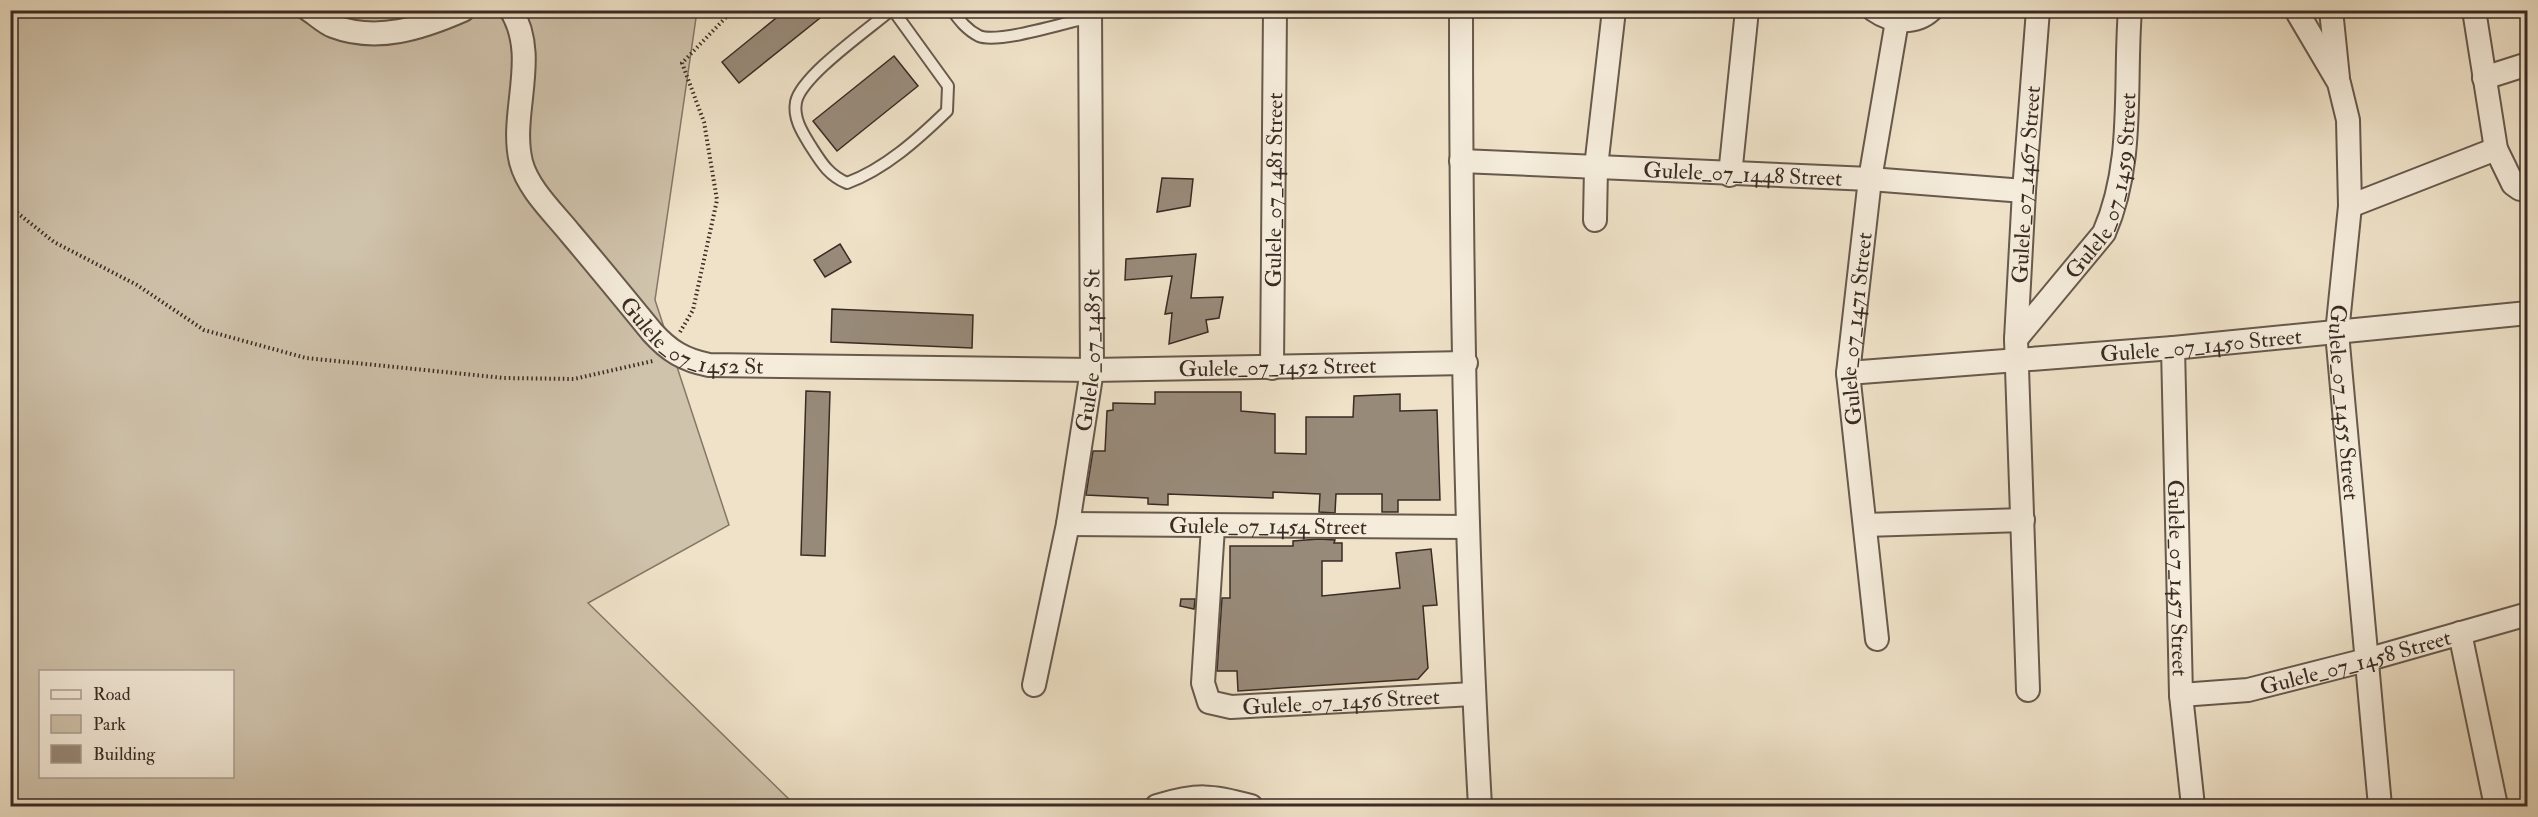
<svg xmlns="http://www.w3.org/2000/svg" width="2538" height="817" font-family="'IM FELL Double Pica',serif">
  <rect width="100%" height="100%" fill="#efe2c8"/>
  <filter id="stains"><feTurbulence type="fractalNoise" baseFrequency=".00333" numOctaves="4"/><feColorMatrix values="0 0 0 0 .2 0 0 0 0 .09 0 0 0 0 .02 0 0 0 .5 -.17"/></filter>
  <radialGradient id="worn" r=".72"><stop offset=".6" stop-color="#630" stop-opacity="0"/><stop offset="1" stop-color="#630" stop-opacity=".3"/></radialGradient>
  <path fill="#d0c3ac" stroke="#857768" stroke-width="1.5" fill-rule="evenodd" d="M10,11h687l-42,289 74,225 -141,78 208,203h-785zM40,672h192v104h-192z"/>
  <g fill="#988a79" stroke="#3a2b24" stroke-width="1.5">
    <path d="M786,10h44l-91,73 -17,-21z"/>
    <path d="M894,56l24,30 -81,65 -24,-30z"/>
    <path d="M1162,178l31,1 -3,27 -33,6z"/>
    <path d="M840,244l11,18 -26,15 -11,-17z"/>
    <path d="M1196,254l-5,44 32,-1 -4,21 -13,2 2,12 -39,12 3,-31 -7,1 7,-38 -47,4 1,-21z"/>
    <path d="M832,309l141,6 -1,33 -141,-6z"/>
    <path d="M806,391l24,1 -5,164 -24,-1z"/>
    <path d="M1155,392h86v19l34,3v39l31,1v-37h47l1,-21 46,-2v17l37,-1 3,90h-42v12h-16v-18h-46l-1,19 -16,-1 1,-18 -47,-2v6l-105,-4v11l-20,-1v-6l-62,-3 7,-44h12l2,-40 6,-1v-7l42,1z"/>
    <path d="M1319,539l16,1 -1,3h8v18h-20v35l78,-8 -4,-35 35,-4 6,56 -14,1 5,62 -10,11 -180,12 -1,-20h-20l5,-73h8v-52h63v-5z"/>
    <path d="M1181,599h14l-1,10 -14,-3z"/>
  </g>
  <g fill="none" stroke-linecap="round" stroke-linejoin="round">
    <g stroke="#67594d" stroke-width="14">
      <g id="lane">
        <path d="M891,10c-22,19 -90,66 -95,92 -3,16 6,30 14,43 11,17 18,30 37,38 38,-14 71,-44 100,-72l1,-25 -55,-76"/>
        <path d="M952,10c8,11 15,20 27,26 19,8 89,-14 111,-19"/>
      </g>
    </g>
    <g stroke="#67594d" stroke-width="26">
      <g id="street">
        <path d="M309,10c8,5 16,13 24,16 44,17 89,2 130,-16"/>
        <path id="s1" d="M511,10c29,47 -2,103 10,152 7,27 33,51 49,71 28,33 55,66 82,99 17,19 32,28 57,33l383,5 374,-7"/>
        <path d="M1461,10c0,266 4,532 19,796"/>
        <path d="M1874,10c17,12 41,15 57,0"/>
        <path id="s2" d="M2296,10l43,73 9,37 2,86 -13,127 43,473"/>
        <path d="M2331,10l7,68"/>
        <path d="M2474,10l22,139 17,35 7,5h8"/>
        <path d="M2484,78l44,-14"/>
        <path id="s3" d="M1461,161l409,18 154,12"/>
        <path d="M1730,175l17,-165"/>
        <path d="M2350,206l146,-57"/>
        <path d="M1595,220l1,-53 18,-157"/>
        <path id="s4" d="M2016,339l88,-106c31,-71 20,-148 26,-223"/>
        <path id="s5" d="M2173,348l8,347 12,111"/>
        <path id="s6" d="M1272,368l3,-358"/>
        <path id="s7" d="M1848,373l325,-25 355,-35"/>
        <path id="s8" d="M1068,524l400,3"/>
        <path d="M1865,525l158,-5"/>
        <path id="s9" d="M1213,527l-10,156 6,19 22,5 242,-13"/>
        <path d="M2460,633l36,173"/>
        <path id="s10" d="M1877,639l-29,-266 22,-194 27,-158"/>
        <path id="s11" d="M1034,685l34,-161 24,-154 -2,-360"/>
        <path id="s12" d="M2028,690l-12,-351 8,-148 14,-181"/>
        <path id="s13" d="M2181,695l67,-5 118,-30 162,-46"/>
        <path d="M1157,806c40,-12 54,-11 94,0"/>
      </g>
    </g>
    <g stroke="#3a2b24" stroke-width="4" stroke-dasharray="1.5 3" stroke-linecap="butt">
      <path d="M10,207l44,35 83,43 67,45 102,28 198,20 70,1 79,-18"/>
      <path d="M680,332l13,-22 24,-110 -13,-78 -22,-59 51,-53"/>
    </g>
    <use href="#lane" stroke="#f5ecdb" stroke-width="10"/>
    <use href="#street" stroke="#f5ecdb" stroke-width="22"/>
  </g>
  <g text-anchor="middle" stroke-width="5" stroke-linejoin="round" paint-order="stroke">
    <g font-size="22" fill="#3a2b24" stroke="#f5ecdb">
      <text dy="8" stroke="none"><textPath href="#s3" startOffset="282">Gulele_07_1448 Street</textPath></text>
      <text dy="8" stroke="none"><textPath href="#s4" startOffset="182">Gulele_07_1459 Street</textPath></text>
      <text dy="8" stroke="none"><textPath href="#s12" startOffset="506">Gulele_07_1467 Street</textPath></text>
      <text dy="8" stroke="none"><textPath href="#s6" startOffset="178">Gulele_07_1481 Street</textPath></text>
      <text dy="8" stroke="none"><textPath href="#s1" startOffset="410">Gulele_07_1452 St</textPath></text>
      <text dy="8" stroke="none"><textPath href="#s10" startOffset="312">Gulele_07_1471 Street</textPath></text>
      <text dy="8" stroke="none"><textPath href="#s7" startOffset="354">Gulele _07_1450 Street</textPath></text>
      <text dy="8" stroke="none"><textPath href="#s11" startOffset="340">Gulele_07_1485 St</textPath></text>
      <text dy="8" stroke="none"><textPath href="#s1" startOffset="1006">Gulele_07_1452 Street</textPath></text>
      <text dy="8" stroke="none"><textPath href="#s2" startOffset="406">Gulele_07_1455 Street</textPath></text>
      <text dy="8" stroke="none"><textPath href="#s8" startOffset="200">Gulele_07_1454 Street</textPath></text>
      <text dy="8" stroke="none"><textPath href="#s5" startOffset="230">Gulele_07_1457 Street</textPath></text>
      <text dy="8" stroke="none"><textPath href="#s13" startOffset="178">Gulele_07_1458 Street</textPath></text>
      <text dy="8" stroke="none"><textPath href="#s9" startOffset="309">Gulele_07_1456 Street</textPath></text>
    </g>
  </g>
  <rect width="2538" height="817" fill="none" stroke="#efe2c8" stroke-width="36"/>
  <rect x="12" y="12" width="2514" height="793" fill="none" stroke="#3a2b24" stroke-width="3"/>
  <rect x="18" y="18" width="2502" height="781" fill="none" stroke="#3a2b24" stroke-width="1.5"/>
  <rect x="39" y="670" width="195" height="108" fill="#f5ecdb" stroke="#aa9f92" stroke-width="1.5"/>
  <rect x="51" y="690" width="30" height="9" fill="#f5ecdb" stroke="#aa9f92" stroke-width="1.5"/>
  <text x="93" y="700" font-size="18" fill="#3a2b24">Road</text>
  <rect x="51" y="715" width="30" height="18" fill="#d0c3ac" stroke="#aa9f92" stroke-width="1.5"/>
  <text x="93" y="730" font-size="18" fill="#3a2b24">Park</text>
  <rect x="51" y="745" width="30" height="18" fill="#988a79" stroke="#aa9f92" stroke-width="1.5"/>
  <text x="93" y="760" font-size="18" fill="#3a2b24">Building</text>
  <rect width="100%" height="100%" filter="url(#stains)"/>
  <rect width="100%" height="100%" fill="url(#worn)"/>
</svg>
